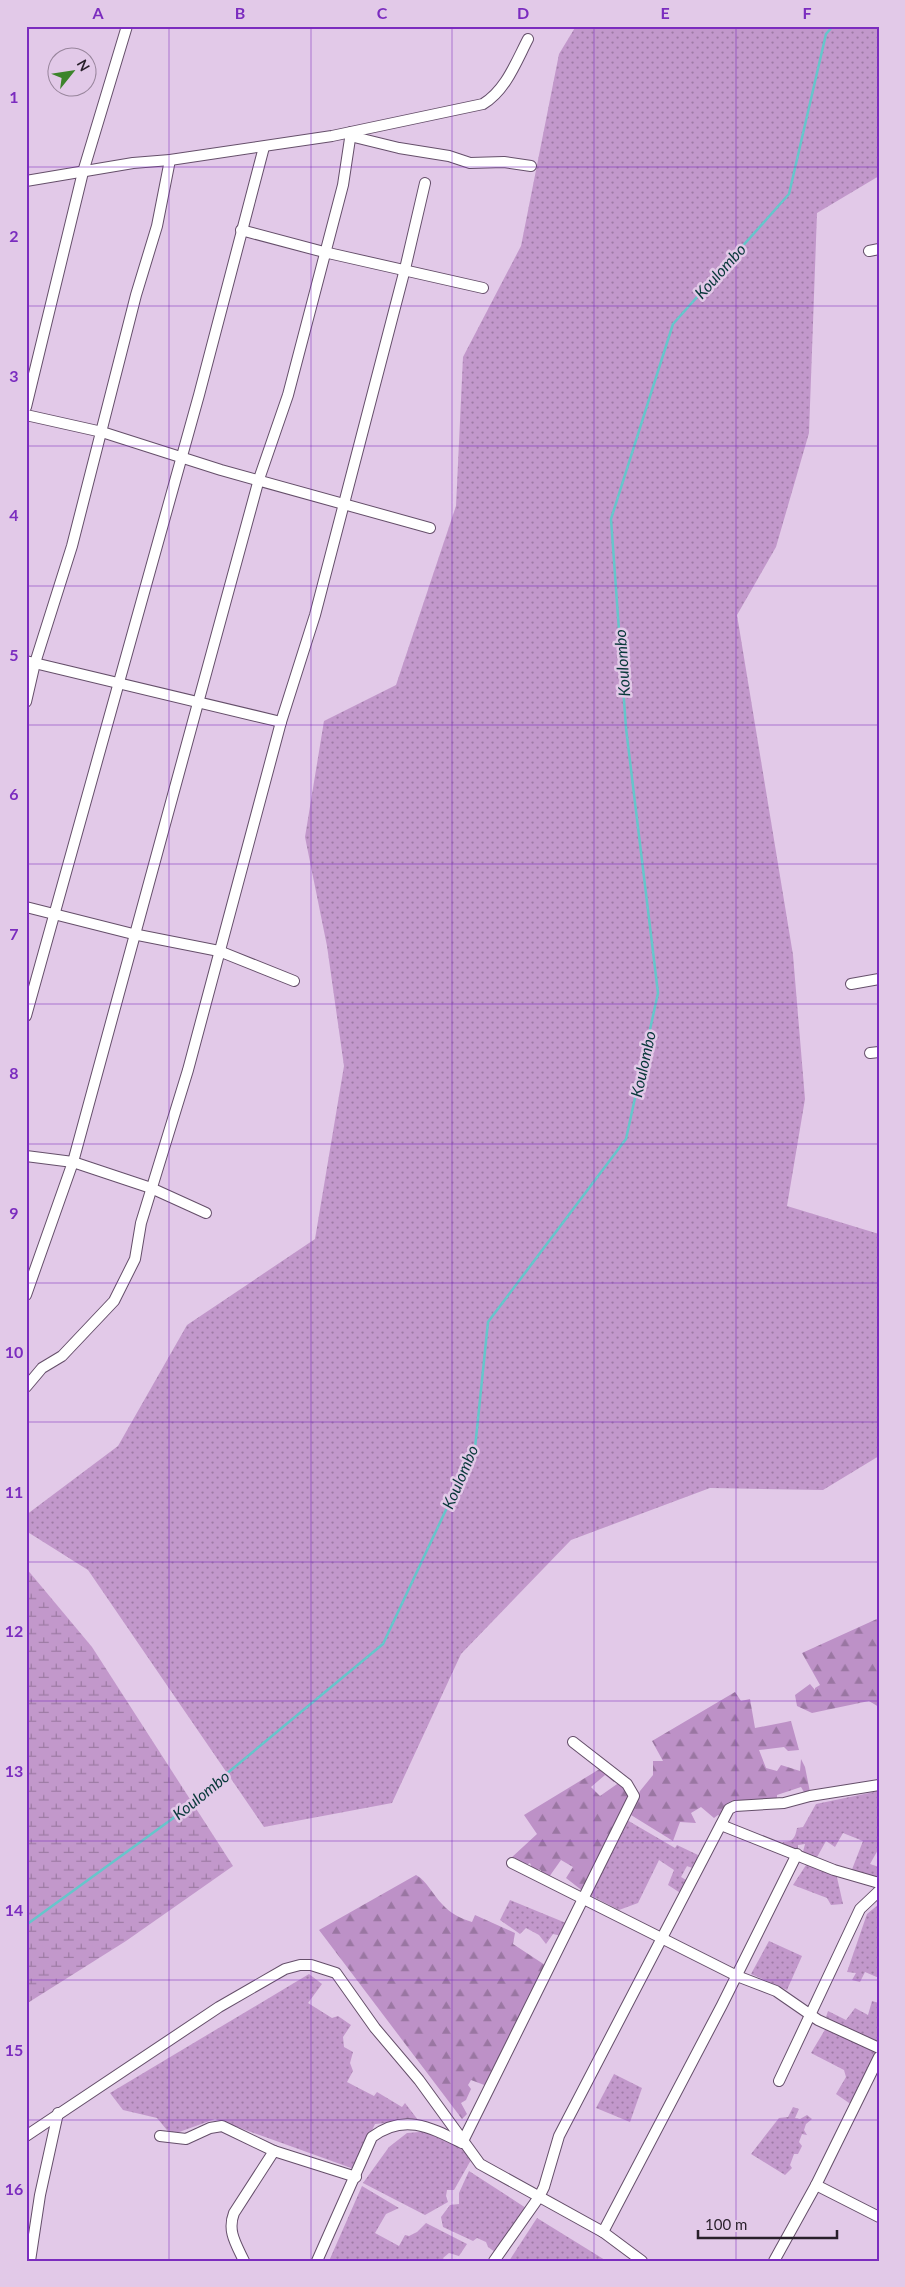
<svg xmlns="http://www.w3.org/2000/svg" width="905" height="2287" font-family="Lato,sans-serif">
  <defs>
    <pattern id="grass-dots" width="8" height="8" patternUnits="userSpaceOnUse" patternTransform="scale(1.25)"><rect width="8" height="8" fill="#c298cb"/><path d="M2 2h.1M6 6h.1" fill="none" stroke="#9e7ba5" stroke-width="1.8" stroke-linecap="round"/></pattern>
    <pattern id="forest-firs" width="22" height="20" patternUnits="userSpaceOnUse" patternTransform="scale(1.25)"><rect width="22" height="20" fill="#bd91c7"/><path d="M5 1l3.5 6h-7zM16 11l3.5 6h-7z" fill="#9a76a2"/></pattern>
    <pattern id="wetland-marsh" width="20" height="14" patternUnits="userSpaceOnUse" patternTransform="scale(1.25)"><rect width="20" height="14" fill="#c298cb"/><path d="M1 5h8M5 5V1M11 12h8M15 12V8" fill="none" stroke="#9e7ba5"/></pattern>
  </defs>
  <rect width="100%" height="100%" fill="#e2c9e8"/>
  <g fill="url(#grass-dots)">
    <path d="M576,26h303v150l-62,37 -8,220 -33,114 -39,68 56,340 12,144 -18,107 92,28v222l-56,34 -113,-2 -139,52 -110,114 -69,149 -128,24 -176,-257 -62,-39v-16l92,-69 69,-121 128,-86 29,-173 -17,-120 -22,-109 19,-116 72,-36 60,-179 7,-149 58,-111 38,-192z"/>
    <path d="M879,1791v57l-9,16 9,3v12l-28,-7 12,-31 -20,-8 -8,14 -9,-6 -10,18 -13,-7 2,-8 -7,1v7l-17,-7 2,-3c10,0 12,-4 14,-14l6,-1 13,-23z"/>
    <path d="M627,1820l48,28 2,-3 21,10 -3,14 -8,-3 -6,11 7,4 -6,13 -14,-9 6,-15 -15,-10 -21,43 -19,7 -29,-15z"/>
    <path d="M808,1862l28,11 7,31 -12,1 -4,-7 -34,-13z"/>
    <path d="M510,1900l56,23 -4,13 -9,-2 -7,10 -7,-9 -13,-7 -6,6 -20,-14z"/>
    <path d="M879,1904v74l-14,-6 -5,10 -8,-2 4,-7 -9,-1 20,-58z"/>
    <path d="M769,1941l33,15 -15,34 -36,-16z"/>
    <path d="M309,1974l13,10 -14,19 24,15 6,-2 13,9 -8,12 1,10 9,5 -3,11 3,8 -6,11 27,14 3,-4 25,15 3,-4 13,17 -43,4 -21,45 -139,-50 -44,16 -14,-17 -34,-8 -13,-17z"/>
    <path d="M872,2001l7,2v42l-53,-28 2,-6 18,9 9,-12 13,7z"/>
    <path d="M826,2028l52,24 -26,53 -16,-11 10,-17 -2,-7 -33,-17z"/>
    <path d="M614,2074l28,14 -12,34 -34,-14z"/>
    <path d="M793,2107l6,2 -4,9 5,1 7,-4 5,4 -6,5 -2,6 3,5 -5,-1 -3,8 3,4 -4,8h-4l-4,11 2,3 -7,7 -34,-21 28,-36 9,-1z"/>
    <path d="M432,2131l30,16 9,13 -17,30h-7l-1,6 2,6 -23,13 -62,-32 26,-36 18,-14z"/>
    <path d="M469,2171l57,37 -31,44 -7,-5 -2,-5 -9,-4 -4,3 -30,-14 -2,-10 9,-12 9,-1v-11z"/>
    <path d="M362,2186l37,22 -13,6 -11,19 24,13 6,-11 4,1 8,-4 9,-9 41,21 -8,12 -10,-3 -6,5 2,3h-116z"/>
    <path d="M537,2218l68,42v1h-96z"/>
  </g>
  <g fill="url(#forest-firs)">
    <path d="M879,1618v89l-10,-6 -57,12 -15,-7 -2,-11 15,-11 5,6v-2l5,-3 -18,-32z"/>
    <path d="M735,1692l6,9 9,-2 5,29 36,-7 8,29 -11,1 -4,-4 -25,3 7,18 11,3 4,-6 19,6 1,-12 4,8 5,25h-6l-3,-5 -24,8v6l-52,4 -4,12 -3,-2 -4,3 -13,-11 -10,6 5,10 -16,-1 -7,19 -42,-26 9,-24 13,-16v-14h10l-11,-20z"/>
    <path d="M603,1767l16,13 -5,2 -9,-7 -14,12 9,9 20,-14 11,15 -47,95 -18,-14 7,-11 -12,-7 -12,17 -8,-3v-4l-9,-2 -2,-5 -6,3 -13,-8 26,-24 -13,-19z"/>
    <path d="M416,1875c11,6 17,20 26,29 9,10 18,14 30,18l3,-7 40,18 -2,11 35,23 -61,119 -16,-6 -3,5 3,4 -5,11 -5,3 6,11 -5,5 -143,-189z"/>
  </g>
  <path fill="url(#wetland-marsh)" d="M26,1568l66,79 141,219 -107,75 -100,63z"/>
  <g fill="none" stroke-linecap="round" stroke-linejoin="round">
    <path stroke="#66c6cb" stroke-width="2.5" d="M26,1925l146,-106 211,-175 92,-196 13,-126 138,-183 32,-146 -32,-265 -15,-209 62,-195 116,-130 37,-160 7,-8"/>
    <g stroke="#654f6a" stroke-width="12">
      <g id="minor">
        <path d="M350,136l49,12 50,8 21,7 34,-1 27,4"/>
        <path d="M26,181l107,-18 37,-3 162,-24 151,-32c23,-14 33,-42 45,-65"/>
        <path d="M241,230l83,22 159,36"/>
        <path d="M869,251l10,-2"/>
        <path d="M26,407l57,-235 44,-146"/>
        <path d="M26,415l76,17 119,38 209,58"/>
        <path d="M26,661l255,61"/>
        <path d="M26,702l9,-39 37,-117 64,-251 21,-69 13,-66"/>
        <path d="M26,907l107,27 86,17 75,30"/>
        <path d="M851,984l28,-5"/>
        <path d="M26,1016l173,-621 65,-248"/>
        <path d="M870,1053l9,-1"/>
        <path d="M26,1156l47,6 78,26 55,25"/>
        <path d="M26,1295l47,-133 186,-683 29,-84 55,-210 8,-53"/>
        <path d="M26,1387l16,-19 20,-12 52,-55 21,-42 6,-36 47,-153 93,-348 34,-107 90,-346 20,-86"/>
        <path d="M721,1825l113,45 45,13"/>
        <path d="M512,1863l225,113 39,15 42,29 61,28"/>
        <path d="M779,2081l81,-172 19,-18"/>
        <path d="M26,2136l193,-129 66,-38 15,-4h11l25,8 39,55 44,52 61,84 123,68 39,29"/>
        <path d="M160,2136l26,3 24,-11 12,-2 52,25"/>
        <path d="M816,2185l63,32"/>
        <path d="M603,2232l119,-227 75,-151"/>
        <path d="M30,2261l10,-66 18,-82"/>
        <path d="M244,2261c-8,-17 -17,-30 -10,-48l40,-62 82,26"/>
        <path d="M317,2261l55,-124c32,-24 58,-10 90,6l172,-347 -7,-12 -54,-42"/>
        <path d="M494,2261l45,-64 5,-10 15,-51 170,-327 6,-3 49,-3 26,-7 69,-11"/>
        <path d="M774,2261l42,-76 63,-128"/>
      </g>
    </g>
    <use href="#minor" stroke="#fff" stroke-width="10"/>
  </g>
  <path fill="none" stroke="#7b2cbf" stroke-width="1" stroke-opacity="0.55" d="M169,26v2235M311,26v2235M452,26v2235M594,26v2235M736,26v2235M26,167h853M26,306h853M26,446h853M26,586h853M26,725h853M26,864h853M26,1004h853M26,1144h853M26,1283h853M26,1422h853M26,1562h853M26,1701h853M26,1841h853M26,1980h853M26,2120h853"/>
  <g text-anchor="middle" stroke-width="5" stroke-linejoin="round" paint-order="stroke">
    <g font-size="16" font-style="italic" fill="#08383a" stroke="#e2c9e8">
      <text transform="translate(720 271) rotate(-48)" y="6">Koulombo</text>
      <text transform="translate(622 663) rotate(-94)" y="6">Koulombo</text>
      <text transform="translate(643 1064) rotate(-78)" y="6">Koulombo</text>
      <text transform="translate(460 1477) rotate(-67)" y="6">Koulombo</text>
      <text transform="translate(201 1795) rotate(-39)" y="6">Koulombo</text>
    </g>
  </g>
  <rect width="905" height="2287" fill="none" stroke="#e2c9e8" stroke-width="55"/>
  <g transform="translate(72 72) rotate(60)"><circle r="24" fill="#e2c9e8" stroke="#98859c"/>
  <path d="M0-4L9 19L0 12L-9 19Z" fill="#3c842b"/>
  <text y="-8" font-size="14" font-weight="bold" text-anchor="middle" fill="#281f2a">N</text>
  </g>
  <path d="M698 2230v8h139v-8" fill="none" stroke="#281f2a" stroke-width="2.5"/>
  <text x="705" y="2230" font-size="15" fill="#281f2a" stroke="#e2c9e8" stroke-width="4" paint-order="stroke">100 m</text>
  <rect x="28" y="28" width="850" height="2232" fill="none" stroke="#7b2cbf" stroke-width="2"/>
  <g font-size="16" text-anchor="middle" font-weight="bold" fill="#7b2cbf">
    <text x="98" y="19">A</text>
    <text x="240" y="19">B</text>
    <text x="382" y="19">C</text>
    <text x="523" y="19">D</text>
    <text x="665" y="19">E</text>
    <text x="807" y="19">F</text>
    <text x="14" y="103">1</text>
    <text x="14" y="242">2</text>
    <text x="14" y="382">3</text>
    <text x="14" y="521">4</text>
    <text x="14" y="661">5</text>
    <text x="14" y="800">6</text>
    <text x="14" y="940">7</text>
    <text x="14" y="1079">8</text>
    <text x="14" y="1219">9</text>
    <text x="14" y="1358">10</text>
    <text x="14" y="1498">11</text>
    <text x="14" y="1637">12</text>
    <text x="14" y="1777">13</text>
    <text x="14" y="1916">14</text>
    <text x="14" y="2056">15</text>
    <text x="14" y="2195">16</text>
  </g>
</svg>
